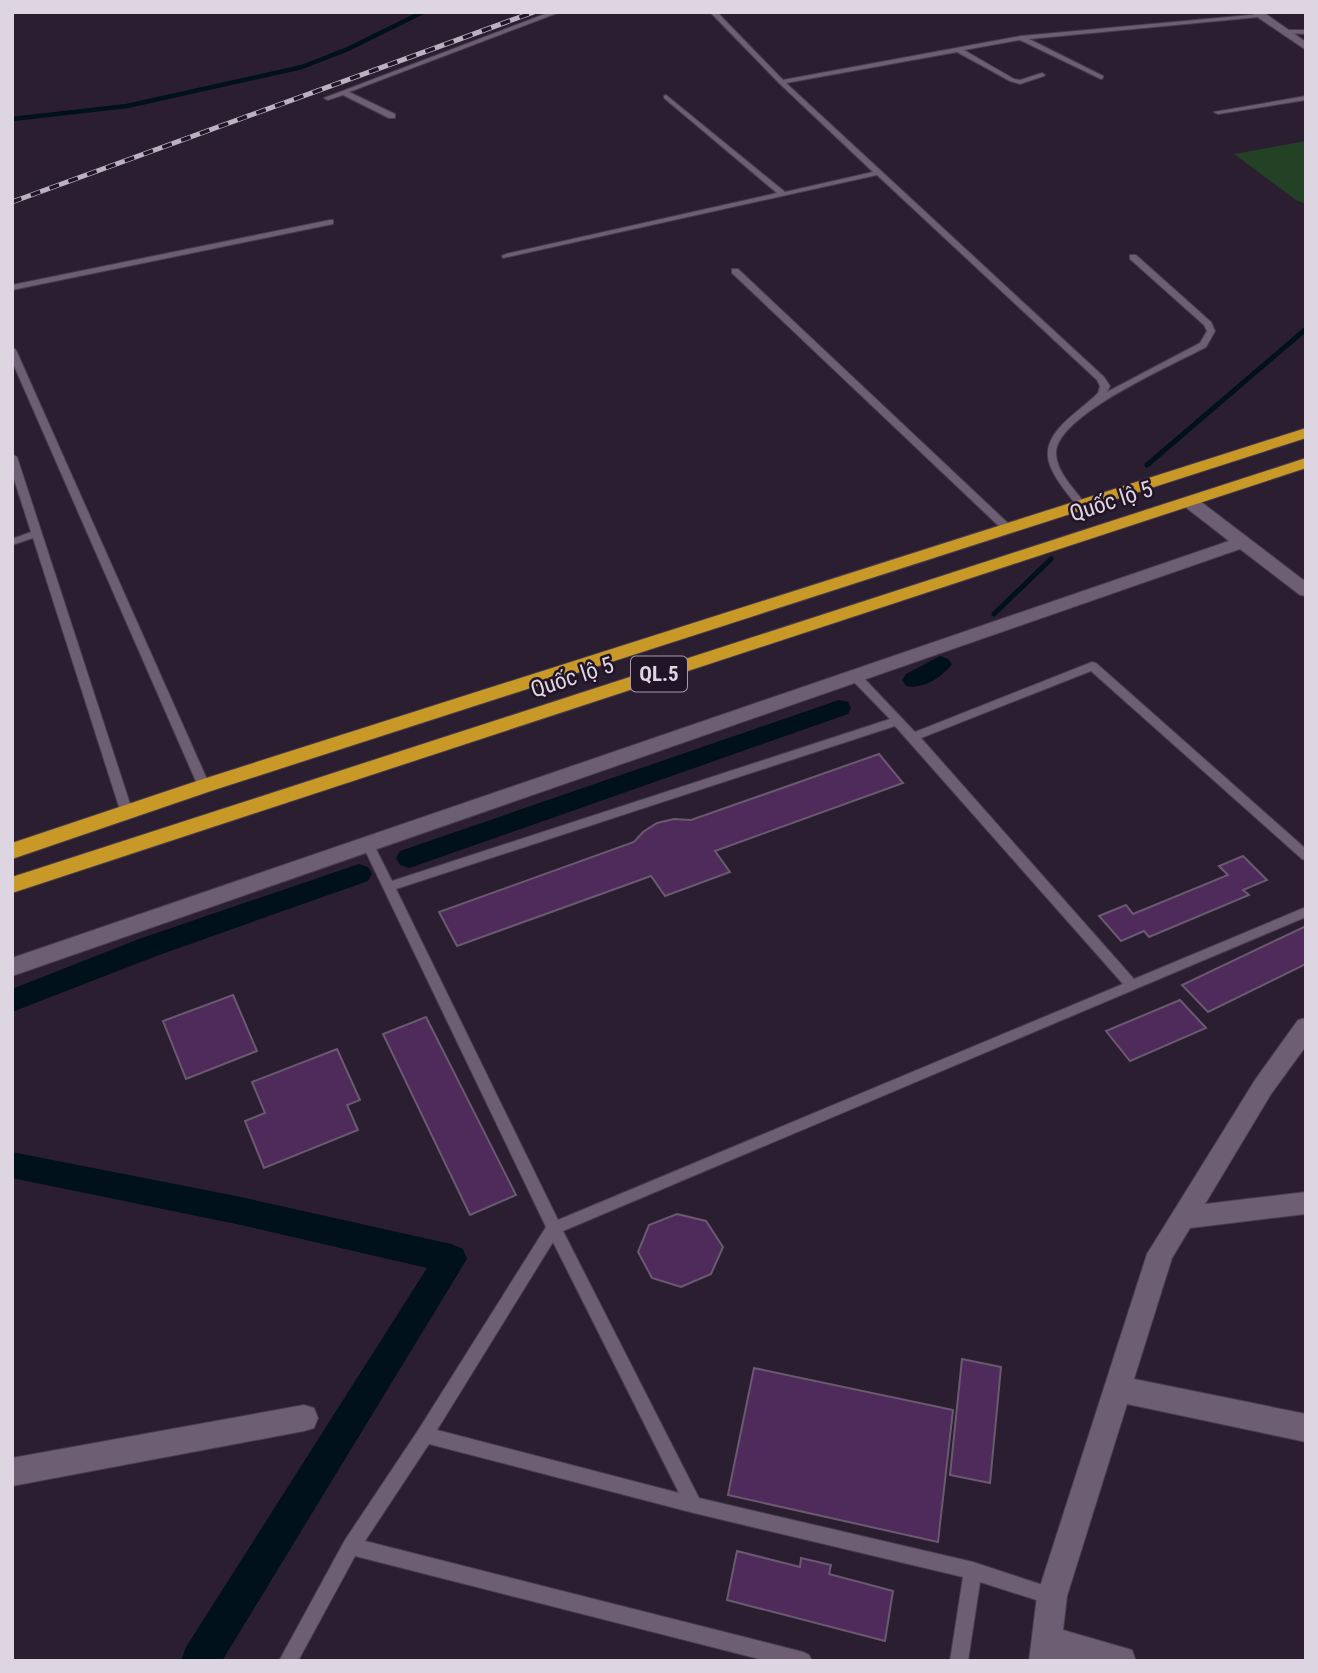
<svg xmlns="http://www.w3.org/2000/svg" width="1318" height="1673" font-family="'Roboto Condensed',sans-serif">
  <rect width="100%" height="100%" fill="#2b1e30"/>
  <path fill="#234125" d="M1306,141v63l-10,-4 -62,-46z"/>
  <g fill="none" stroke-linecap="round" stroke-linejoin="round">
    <path stroke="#00111c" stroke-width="4.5" d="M12,119l115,-13 175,-39 46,-18 75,-37"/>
    <g stroke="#00111c" stroke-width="5">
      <path d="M1147,465l159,-136"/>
      <path d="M994,614l57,-55"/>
    </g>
    <g fill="#00111c" fill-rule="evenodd">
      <path d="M940,656l8,3 4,5c-9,13 -31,26 -46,22l-4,-6 4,-6z"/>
      <path d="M839,700l9,2 3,6 -3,6 -430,151 -9,3 -9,-3 -4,-7 4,-7z"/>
      <path d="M359,864l9,3 4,7 -4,7 -209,74 -147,57v-23l127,-50z"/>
      <path d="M12,1152l229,45 210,47 12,5 4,10 -245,402h-41l5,-14 241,-379 -186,-43 -229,-47z"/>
    </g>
  </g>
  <g fill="#4e2b5b" stroke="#6a5a70" stroke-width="2">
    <path d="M879,754l24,29 -188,68 15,21 -65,24 -14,-20 -194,70 -18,-34 195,-70 9,-10 14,-9 17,-4 17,1z"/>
    <path d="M1243,856l24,24 -24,10 6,5 -100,42 -5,-6 -23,10 -22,-25 27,-11 7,9 95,-39 -9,-9z"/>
    <path d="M1306,926v38l-98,48 -26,-27z"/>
    <path d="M233,995l24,56 -71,28 -23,-58z"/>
    <path d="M1180,1000l26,28 -76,33 -24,-30z"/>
    <path d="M426,1017l90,178 -46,20 -87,-181z"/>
    <path d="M337,1049l23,51 -13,5 11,25 -94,38 -19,-47 20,-8 -13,-31z"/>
    <path d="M677,1214l29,7 17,26 -12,27 -30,13 -29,-9 -14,-26 11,-27z"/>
    <path d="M962,1359l39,8 -11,116 -40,-8z"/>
    <path d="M754,1368l199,42 -15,132 -210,-47z"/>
    <path d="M737,1551l63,16 1,-9 30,7 -2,9 64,17 -8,50 -158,-41z"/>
  </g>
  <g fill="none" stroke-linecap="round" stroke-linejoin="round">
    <g stroke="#483d4c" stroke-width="2">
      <g id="lane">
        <path d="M550,12h10l-211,80 46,22v4h-6l-46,-23 -15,5 -4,-2z"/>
        <path d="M710,12h7l66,68 238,-44 240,-22v2l-2,1 -230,22 74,37v2l-2,1 -81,-39 -56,10 50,29 6,1 22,-7 3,2 -1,1 -24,8 -10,-3 -53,-29 -171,31 318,294 6,9 -3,6 93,-49 7,-12 -3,-6 -74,-66v-4h6l75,67 4,9 -9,16c-31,17 -150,68 -150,106 0,19 19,36 29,51l-2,2h-6c-9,-12 -19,-23 -25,-36 -18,-35 26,-56 46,-77l2,-7 -3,-6 -220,-205 -374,83 -1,-2 4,-2 271,-61 -113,-95v-2l2,-1 119,97 88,-20 -94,-89z"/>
        <path d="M1283,30h23v4l-25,-1v-2z"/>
        <path d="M1306,96v4l-88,14 -4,-2z"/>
        <path d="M330,220h3v4l-321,66v-5z"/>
        <path d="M732,269h6l273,257v4h-8l-271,-257z"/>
        <path d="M12,347l4,3 194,436 -2,3 -4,1 -6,-4 -186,-425z"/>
        <path d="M12,454l5,3 116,356 -2,3h-8l-2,-3 -88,-275 -21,7v-6l19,-7 -19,-59z"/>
        <path d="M1092,662l4,1 210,186v11l-4,-1 -211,-188 -170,67 213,241 172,-72v10l-743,314 136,267 274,64 85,28 3,6 -3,6 -6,3 -72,-23 -12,79h-18l13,-84 -269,-64 -265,-69 -64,97 438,111 6,3 3,6h-45l-412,-105 -57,105h-19l66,-121 74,-111 127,-202 -184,-383 2,-3h8l20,40 498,-162 -39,-40 -2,-3 2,-3h8l56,59zM895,726l228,258 -565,236 -162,-331zM553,1242l126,251 -242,-63z"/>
      </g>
    </g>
    <g stroke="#483d4c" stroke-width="2">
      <g id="street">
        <path d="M1190,497l6,1 110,84v14l-6,-1 -60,-46 -1228,427v-18l1217,-417 -45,-35 -2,-4z"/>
        <path d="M1306,1018v28l-35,48 -66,110 101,-12v22l-116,14 -18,30 -38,121 172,35v28l-179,-38 -60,192 -4,34 69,20 4,11h-107l8,-65 110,-342 108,-174 43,-60z"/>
        <path d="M304,1405l10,3 4,10 -4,10 -10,3 -292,55v-28z"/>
      </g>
    </g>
    <g stroke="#483d4c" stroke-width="2">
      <path id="secondary" d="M1250,12h13l43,30v8z"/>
    </g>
    <g stroke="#483d4c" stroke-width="2">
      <g id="highway">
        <path d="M1306,428v10l-1095,353 -199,68v-16l185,-62z"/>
        <path d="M1306,458v10l-1294,425v-16z"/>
      </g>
    </g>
    <use href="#lane" fill="#6d5e73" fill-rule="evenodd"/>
    <use href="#street" fill="#6d5e73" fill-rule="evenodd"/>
    <use href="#secondary" fill="#6d5e73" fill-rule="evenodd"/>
    <use href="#highway" fill="#c99927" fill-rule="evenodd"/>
    <g stroke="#bbb2bf" stroke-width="5">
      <path id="rail" d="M12,202l522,-190"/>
    </g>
    <use href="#rail" stroke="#211426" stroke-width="3.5" stroke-dasharray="10" stroke-linecap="butt"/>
  </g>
  <g text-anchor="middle" stroke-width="5" stroke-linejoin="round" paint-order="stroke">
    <rect fill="#211426" stroke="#a59ba9" stroke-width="2" x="631" y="656.5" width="56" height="35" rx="5"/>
    <g font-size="21" font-weight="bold" fill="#ddd5e1">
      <text x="659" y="681">QL.5</text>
    </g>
    <g font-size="23" fill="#ddd5e1" stroke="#211426">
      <text transform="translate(1111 501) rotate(-18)" y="8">Quốc lộ 5</text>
      <text transform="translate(572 677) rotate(-18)" y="8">Quốc lộ 5</text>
    </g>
  </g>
  <rect width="1318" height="1673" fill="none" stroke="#ddd5e1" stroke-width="28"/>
</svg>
